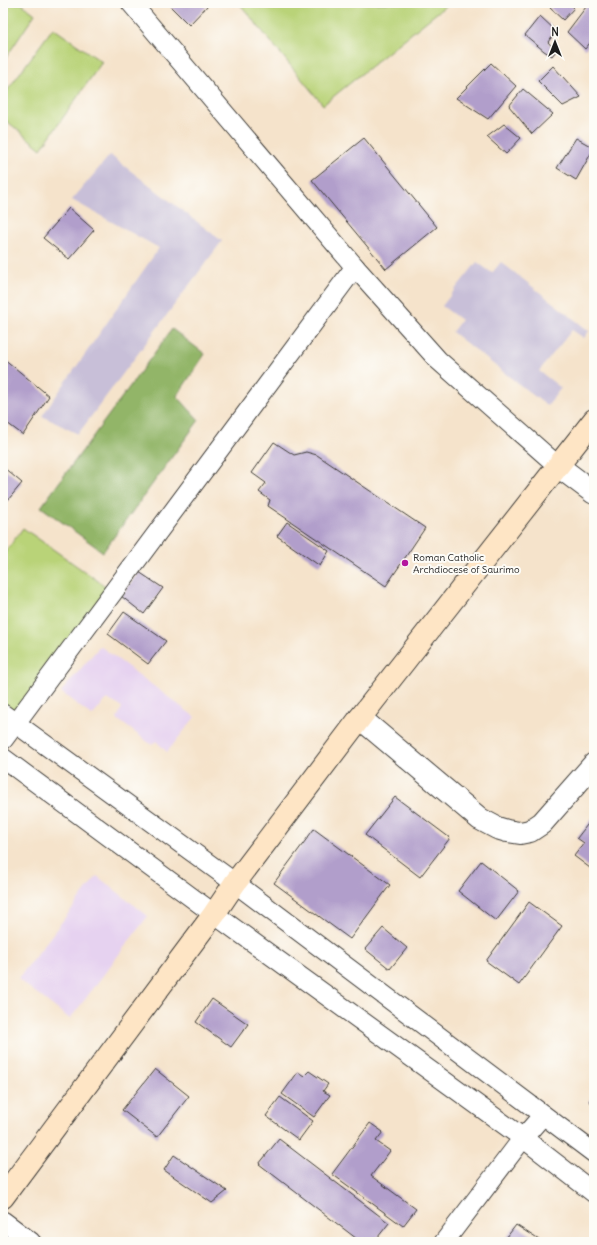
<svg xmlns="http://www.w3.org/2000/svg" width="597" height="1245" font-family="Delius,sans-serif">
  <rect width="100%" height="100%" fill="#fdfcf7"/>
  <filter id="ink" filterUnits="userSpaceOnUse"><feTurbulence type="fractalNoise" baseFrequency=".025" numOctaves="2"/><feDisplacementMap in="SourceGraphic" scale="8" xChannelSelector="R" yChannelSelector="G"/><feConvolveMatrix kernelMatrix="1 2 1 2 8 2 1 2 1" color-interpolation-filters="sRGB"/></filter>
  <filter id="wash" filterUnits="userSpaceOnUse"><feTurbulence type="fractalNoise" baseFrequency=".012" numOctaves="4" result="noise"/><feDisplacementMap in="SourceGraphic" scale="16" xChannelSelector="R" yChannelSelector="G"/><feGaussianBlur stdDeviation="0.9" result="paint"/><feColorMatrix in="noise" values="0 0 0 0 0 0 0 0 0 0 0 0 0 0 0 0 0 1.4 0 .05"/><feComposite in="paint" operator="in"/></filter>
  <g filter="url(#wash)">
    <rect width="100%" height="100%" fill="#f5e3cb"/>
    <g fill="#e6d2f0">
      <path d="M100,646l95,71 -28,35 -11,-11 -4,4 -35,-26 5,-12 -15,-8 -15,17 -31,-24z"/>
      <path d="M97,876l51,40 -78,103 -52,-40z"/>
    </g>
    <g fill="#c8bfd8">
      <path d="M110,155l112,86 -144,193 -36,-18 117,-168 -87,-48z"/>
      <path d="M477,262l15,11 9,-11 88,69 -5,7 -12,-8 -33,41 22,17 -14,18 -95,-74 9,-12 -19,-14z"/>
    </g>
    <g fill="#b9d378" stroke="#6a784a">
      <path d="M3,3h18l14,11 -32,48z"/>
      <path d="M239,3h210l-126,102z"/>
      <path d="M53,28l49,34 -61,87 -38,-31v-22z"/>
      <path d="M23,528l85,60 -92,129 -13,-9v-153z"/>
    </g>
    <path fill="#92b568" stroke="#576842" d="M172,329l33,25 -28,42 22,24 -96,132 -62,-45z"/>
    <g id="blocks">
      <g fill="#b19ecb">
        <path d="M167,3h43l-21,22z"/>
        <path d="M554,3h15l5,5 -11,12 -13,-12z"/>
        <path d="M589,3h5v35l-9,11 -18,-17z"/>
        <path d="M540,16l16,15 -8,11 8,9 -4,5 -8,-5 -19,-16z"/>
        <path d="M491,63l25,23 -28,33 -32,-21z"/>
        <path d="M553,66l28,31 -18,9 -25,-25z"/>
        <path d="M523,89l30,25 -21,20 -23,-28z"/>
        <path d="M504,124l17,14 -15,16 -19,-17z"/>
        <path d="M364,138l73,89 -51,42 -74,-89z"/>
        <path d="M576,138l18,10 -18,32 -19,-12z"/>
        <path d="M69,208l25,22 -25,29 -26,-21z"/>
        <path d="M3,358l46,38 -26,39 -20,-15z"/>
        <path d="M274,442l20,13 12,-3 11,3 108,73 -39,58 -118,-80 2,-6 -11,-8 7,-9 -14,-10z"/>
        <path d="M3,467l19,16 -19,23z"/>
        <path d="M287,522l42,29 -9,15 -43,-30z"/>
        <path d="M139,572l24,16 -19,26 -23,-18z"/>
        <path d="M124,612l42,29 -18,23 -40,-30z"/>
        <path d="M395,797l55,41 -30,39 -55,-42z"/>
        <path d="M594,816v55l-20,-15 10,-13 -7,-5z"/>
        <path d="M314,829l76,56 -40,54 -76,-56z"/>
        <path d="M481,861l38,30 -23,30 -38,-30z"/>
        <path d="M529,902l33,24 -43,59 -33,-24z"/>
        <path d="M383,928l24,20 -17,21 -25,-20z"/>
        <path d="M212,999l36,25 -17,23 -35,-25z"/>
        <path d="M155,1069l34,27 -32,41 -35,-27z"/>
        <path d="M309,1071l19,13 -5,7 7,4 -16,22 -32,-23 16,-22 6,4z"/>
        <path d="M594,1095v10l-5,-4z"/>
        <path d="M280,1097l33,24 -14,19 -33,-24z"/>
        <path d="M370,1123l13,9 -7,9 14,10 -19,25 45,33 -13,17 -71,-52z"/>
        <path d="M279,1139l110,84 -15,19h-13l-102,-78z"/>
        <path d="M174,1155l53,36 -15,12 -48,-33z"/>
        <path d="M516,1225l26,17h-39z"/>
      </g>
    </g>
  </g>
  <g filter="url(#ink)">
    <use href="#blocks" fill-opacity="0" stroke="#3d3a36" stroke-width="1"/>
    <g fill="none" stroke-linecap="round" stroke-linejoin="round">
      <g stroke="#3d3a36" stroke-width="21">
        <g id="minor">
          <path d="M131,3l224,264 83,93 120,106"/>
          <path d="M3,714l232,169 359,270"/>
          <path d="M3,740l352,-473"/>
          <path d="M3,758l211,156 309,224 71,55"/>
          <path d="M3,1221l28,21"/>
          <path d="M444,1242l79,-104 20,-23"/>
        </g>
      </g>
      <g stroke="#3d3a36" stroke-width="24">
        <g id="tertiary">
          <path d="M558,466l36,27"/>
          <path d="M360,718l120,101 17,9 10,3 13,2 10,-2 12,-8 52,-59"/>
        </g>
      </g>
      <g stroke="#3d3a36" stroke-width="24">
        <path id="secondary" d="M3,1197l211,-283 21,-31 125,-165 234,-298"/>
      </g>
      <use href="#minor" stroke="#fff" stroke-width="19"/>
      <use href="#tertiary" stroke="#fff" stroke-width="22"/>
      <use href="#secondary" stroke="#fee5c5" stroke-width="22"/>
    </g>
  </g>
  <circle fill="#b5179e" stroke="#fdfcf7" stroke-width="1.5" cx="405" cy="563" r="4"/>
  <g text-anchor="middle" stroke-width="4" stroke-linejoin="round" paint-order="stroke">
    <g font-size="10" fill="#1c1c1c" stroke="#fdfcf7" text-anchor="start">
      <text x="413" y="561">Roman Catholic<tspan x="413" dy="12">Archdiocese of Saurimo</tspan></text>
    </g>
  </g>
  <rect width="597" height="1245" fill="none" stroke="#fdfcf7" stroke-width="16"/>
  <g transform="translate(555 42)" stroke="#fdfcf7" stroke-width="3" paint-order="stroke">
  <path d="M0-3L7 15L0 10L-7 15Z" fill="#1c1c1c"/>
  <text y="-6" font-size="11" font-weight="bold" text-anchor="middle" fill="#1c1c1c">N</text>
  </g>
</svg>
